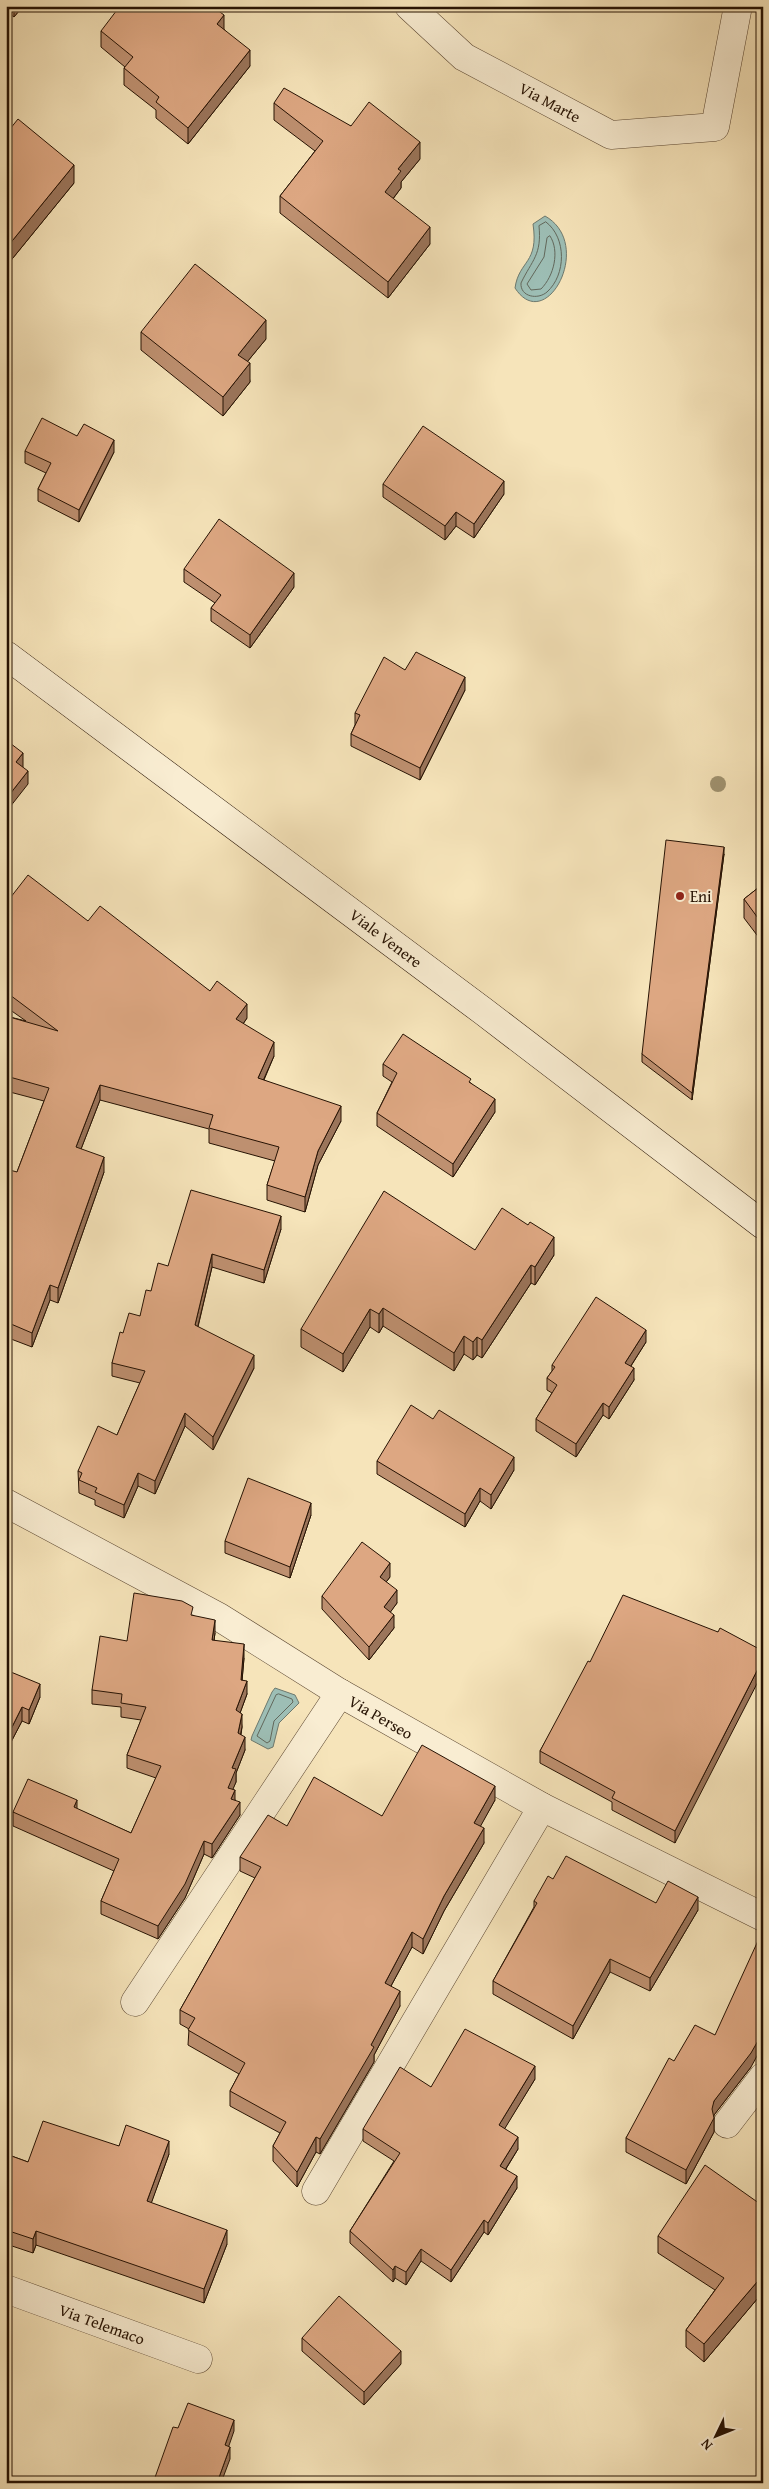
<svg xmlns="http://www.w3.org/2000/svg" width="769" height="2489" font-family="'Gentium Book Plus',serif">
  <rect width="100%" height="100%" fill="#f6e4ba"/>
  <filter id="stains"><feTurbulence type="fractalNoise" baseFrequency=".004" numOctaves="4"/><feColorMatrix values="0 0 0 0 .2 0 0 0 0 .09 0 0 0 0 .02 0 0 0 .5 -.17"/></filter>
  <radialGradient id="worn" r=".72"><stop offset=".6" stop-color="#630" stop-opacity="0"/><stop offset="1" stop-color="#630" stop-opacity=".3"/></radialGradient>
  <g fill="#9dbeb5" stroke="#6d796e">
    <path d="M545,216c50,28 1,120 -30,72 4,-28 24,-24 18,-64z"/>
    <path d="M275,1688l20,7 4,8 -20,20 -6,24 -5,2 -17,-9 1,-4 20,-44z"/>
  </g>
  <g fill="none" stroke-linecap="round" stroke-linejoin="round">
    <g stroke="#62685c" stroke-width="1">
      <path d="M546,222c21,16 20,53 1,70 -9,8 -27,5 -26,-9 11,-23 21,-28 18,-57z"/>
      <path d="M550,236c10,15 4,40 -9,53l-10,1 -4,-6 17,-27 3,-19z"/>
      <path d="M279,1694l13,5 1,3 -19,19 -4,20 -3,2 -10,-7 19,-41z"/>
    </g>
    <g stroke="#5a4631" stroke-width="29">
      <g id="street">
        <path d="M409,6l55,51 147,78 104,-8 23,-121"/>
        <path d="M6,1503l213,114 121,76 202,114 221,110"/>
        <path d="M135,2002l205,-309"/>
        <path d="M727,2124l36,-47"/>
        <path d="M316,2191l226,-384"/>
        <path d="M6,2289l192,70"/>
      </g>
    </g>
    <g stroke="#261203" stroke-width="29">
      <path id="secondary" d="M6,655l477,356 280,214"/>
    </g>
    <use href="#street" stroke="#f9edd2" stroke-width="28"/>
    <use href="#secondary" stroke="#f9edd2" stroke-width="28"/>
  </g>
  <circle fill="#a09371" cx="718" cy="784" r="8"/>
  <g fill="#be9070" stroke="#261203">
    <path d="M6,6h17l-9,11 -8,-6z"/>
    <path d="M224,29l26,37 -62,78 -32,-26v-8l-32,-25v-17l1,-1 -24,-20v-16z"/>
    <path d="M274,103l77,23 69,33 -19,23v6l-8,11 37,45 -42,54 -108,-85v-17l35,-45 -41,-31z"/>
    <path d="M6,134l68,49 -66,81 -2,-2z"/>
    <path d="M141,332l125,7 -19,23 3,20 -27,34 -82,-66z"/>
    <path d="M77,436l37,16 -35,70 -41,-21v-12l8,-16 -21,-10v-12z"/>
    <path d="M383,484l121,10 -30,44 -18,-12 -11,14 -62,-43z"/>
    <path d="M184,569l110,18 -44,61 -39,-27v-13l4,-5 -31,-21z"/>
    <path d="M405,670l60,20 -45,90 -69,-34v-12l4,-9v-12z"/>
    <path d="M724,854l-32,246 -50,-38v-8z"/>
    <path d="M763,884v59l-19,-25v-19z"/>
    <path d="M6,901l82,20 122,70 37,27 -4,6 31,32 -10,24 77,41 -23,44 -13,47 -38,-12v-15l8,-24 -66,-18v-14l-109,-29 -19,49 23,23 -46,131 -8,-3 -18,47 -21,-8 -5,14 11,-181 27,-71 -38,-10v-75l20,5 -20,-14z"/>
    <path d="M383,1064l88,19 24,29 -42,65 -76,-51v-13l15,-31 -9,-6z"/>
    <path d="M281,1229l-17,54 -52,-16 -14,60 56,41 -41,82 -28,-24 -30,68 -17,-8 -14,32 -29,-13v-5l-16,-7 -1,-22 39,-36 23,-52 -28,-7v-13l11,-30 17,-17 11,-25 17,-25z"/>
    <path d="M475,1250l79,5 -19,30 -4,-2 -49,75 -5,-3 -4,5 -9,-6 -10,17 -71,-45 -4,7 -9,-6 -27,45 -42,-25v-18z"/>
    <path d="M646,1342l-15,24 3,14 -25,39 -6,-4 -27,42 -40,-26v-12l16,-26 -5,-3v-12l5,-7v-6z"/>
    <path d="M377,1461l137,9 -23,39 -11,-8 -15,26 -88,-53z"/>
    <path d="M311,1515l-21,63 -65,-25v-12z"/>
    <path d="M390,1577l-4,5 11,21 -7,9 4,16 -25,32 -47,-51v-13z"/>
    <path d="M193,1615l22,18 -1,7 30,18 -2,22 5,14 -7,19 2,14 -1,8 4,15 -9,23v9l-4,8 3,10 5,15 -28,43 -8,-4 -19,44 -27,41 -57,-25v-13l13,-30 -101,-45v-14l64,-3 54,24 25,-55 -29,-10v-13l14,-35 -20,-3v-10l-29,-3v-14l35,-49z"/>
    <path d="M718,1632l-43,211 -63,-33v-8l-72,-39v-12l50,-89z"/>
    <path d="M6,1670l34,27 -11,27 -7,-3 -11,21 -5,-2z"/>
    <path d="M495,1800l-15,26 4,17 -40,68 -21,43 -11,-7 -21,39 9,20 -26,49v7l-54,92 -4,-2 -19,35 -24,-26v-15l7,-13 -50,-27v-15l9,-17 -51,-29 1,-16 -9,-5v-14l75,-132 -15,-7v-14l47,-31 95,-10z"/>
    <path d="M553,1879l103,24 42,7 -48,81 -40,-19 -37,67 -80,-45v-13l41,-74v-6z"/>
    <path d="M674,2061l77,6 -37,48v17l-28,52 -60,-32v-14z"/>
    <path d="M535,2079l-31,50 14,20 -12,20 11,19 -29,47 -4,-3 -33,50 -30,-21 -15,24 -11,-7 -2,4 -43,-39v-12l44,-70 -31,-20v-12l68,-42z"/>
    <path d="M119,2146l50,8 -18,49 76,41 -23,59 -168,-58 -3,8 -27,-9v-90l22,8z"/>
    <path d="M763,2206v86l-59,70 -18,-15v-17l29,-40 -57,-37v-17z"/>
    <path d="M302,2338l99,26 -37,41 -62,-54z"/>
  </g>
  <g fill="#9b755b" stroke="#261203">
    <path d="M14,6h9l-9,11z"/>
    <path d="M224,15v17l-7,-8z"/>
    <path d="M250,50v16l-62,78v-16z"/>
    <path d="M420,142v17l-19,23v6l-16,21v-17l13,-23z"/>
    <path d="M74,165v18l-66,81v-18z"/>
    <path d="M430,227v17l-42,54v-16z"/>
    <path d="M266,320v19l-28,34v-18z"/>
    <path d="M250,363v19l-27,34v-19z"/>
    <path d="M114,440v12l-35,70v-12z"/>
    <path d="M504,481v13l-30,44v-14z"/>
    <path d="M456,512v14l-11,14v-14z"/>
    <path d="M294,573v14l-44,61v-13z"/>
    <path d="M465,677v13l-45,90v-12z"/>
    <path d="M23,753v14l-7,9v-14z"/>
    <path d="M28,771v13l-22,28v-13z"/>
    <path d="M724,847v7l-32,246v-7z"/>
    <path d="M247,1004v14l-11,16v-15z"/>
    <path d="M274,1042v14l-16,36v-14z"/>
    <path d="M100,1085v15l-24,62v-15z"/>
    <path d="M495,1099v13l-42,65v-13z"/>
    <path d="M341,1106v15l-23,44 -13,47v-15l13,-46z"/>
    <path d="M104,1157v15l-46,131v-15z"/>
    <path d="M281,1216v13l-17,54v-13z"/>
    <path d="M554,1237v18l-19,30v-18z"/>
    <path d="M212,1254v13l-17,71v-13z"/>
    <path d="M531,1265v18l-49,75v-18z"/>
    <path d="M50,1285v15l-18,47v-14z"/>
    <path d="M383,1308v18l-4,7v-19z"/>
    <path d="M370,1309v18l-27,45v-18z"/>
    <path d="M11,1324v15l-5,14v-15z"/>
    <path d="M646,1330v12l-21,33v-12z"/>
    <path d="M464,1336v18l-10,17v-18z"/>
    <path d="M477,1337v18l-4,5v-18z"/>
    <path d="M254,1355v13l-41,82v-13z"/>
    <path d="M634,1368v12l-25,39v-12z"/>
    <path d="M603,1403v12l-27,42v-13z"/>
    <path d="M185,1413v13l-30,68v-13z"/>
    <path d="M514,1457v13l-23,39v-14z"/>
    <path d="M138,1473v13l-14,32v-13z"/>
    <path d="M480,1488v13l-15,26v-13z"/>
    <path d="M311,1503v12l-21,63v-11z"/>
    <path d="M390,1563v14l-10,13v-13z"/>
    <path d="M397,1590v13l-13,18v-14z"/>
    <path d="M394,1615v13l-25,32v-13z"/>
    <path d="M215,1620v13l-3,21v-14z"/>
    <path d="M244,1644v14l-3,35v-13z"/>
    <path d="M763,1659v13l-88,171v-12z"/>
    <path d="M247,1681v13l-11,30v-14z"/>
    <path d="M40,1684v13l-11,27v-14z"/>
    <path d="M22,1707v14l-11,21v-13z"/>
    <path d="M242,1714v13l-4,20v-14z"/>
    <path d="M245,1737v13l-9,23v9l-8,19v-13l4,-20z"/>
    <path d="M495,1786v14l-21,38v-15z"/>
    <path d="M235,1790v14l-4,-5z"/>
    <path d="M77,1800v14l-3,-7z"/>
    <path d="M240,1802v13l-28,43v-14z"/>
    <path d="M484,1828v15l-40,68 -21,43v-15l21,-43z"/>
    <path d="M204,1841v13l-19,44 -27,41v-13z"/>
    <path d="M698,1897v13l-48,81v-13z"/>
    <path d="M412,1932v15l-27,50v-14z"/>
    <path d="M610,1959v13l-37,67v-13z"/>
    <path d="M400,1991v15l-26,49v7l-54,92v-15z"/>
    <path d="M763,2032v13l-12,22 -37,48 -2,6 2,-3v14l-28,52v-14l28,-69z"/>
    <path d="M535,2066v13l-36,59v-13z"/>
    <path d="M316,2137v15l-19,35v-15z"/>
    <path d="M518,2137v12l-18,29v-12z"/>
    <path d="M169,2141v13l-22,61v-14z"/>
    <path d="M517,2176v12l-29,47v-12z"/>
    <path d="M484,2220v12l-33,50v-12z"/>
    <path d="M227,2230v14l-23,59v-14z"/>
    <path d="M36,2231v14l-3,8v-14z"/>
    <path d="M421,2249v12l-15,24v-13z"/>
    <path d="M395,2266v12l-2,4v-12z"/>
    <path d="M763,2275v17l-59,70v-18z"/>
    <path d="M401,2351v13l-37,41v-13z"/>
    <path d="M234,2420v11l-9,26v-12z"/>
    <path d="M230,2447v12l-9,24h-4z"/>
  </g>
  <g fill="#dda782" stroke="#261203">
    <path d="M120,6h92l12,9 -7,9 33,26 -62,78 -32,-26 3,-5 -35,-29 9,-11 -32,-26z"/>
    <path d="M284,88l67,38 18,-24 51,40 -22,27 3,2 -16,21 45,35 -42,55 -108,-86 43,-55 -49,-38z"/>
    <path d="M18,119l56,46 -66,81 -2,-2v-110z"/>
    <path d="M195,264l71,56 -28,35 12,8 -27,34 -82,-65z"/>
    <path d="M42,418l35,18 7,-12 30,16 -35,70 -41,-21 13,-26 -26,-12z"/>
    <path d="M423,426l81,55 -30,43 -18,-12 -11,14 -62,-42z"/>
    <path d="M219,519l75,54 -44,62 -39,-27 10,-13 -37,-26z"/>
    <path d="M416,652l49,25 -45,91 -69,-34 9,-19 -5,-2 29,-56 21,13z"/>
    <path d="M6,740l17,13 -7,9 12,9 -22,28z"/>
    <path d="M666,840l58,7 -32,246 -50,-39z"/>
    <path d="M28,875l60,46 12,-15 110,85 7,-10 30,23 -11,15 38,23 -16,36 83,28 -23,45 -13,46 -38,-12 12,-38 -70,-19 4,-13 -113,-30 -24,62 28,10 -46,131 -8,-3 -18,48 -21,-9 -5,14v-169l11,3 32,-84 -43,-12v-60l52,15 -52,-39v-91l1,1z"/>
    <path d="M763,884v41l-19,-26z"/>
    <path d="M403,1034l68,45 -2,3 26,17 -42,65 -76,-51 20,-40 -14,-9z"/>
    <path d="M191,1190l90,26 -17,54 -52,-16 -17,71 59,30 -41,82 -28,-24 -30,68 -17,-8 -14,32 -29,-13 2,-4 -18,-8 3,-7 -4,-2 20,-45 19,9 28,-64 -33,-8 8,-31 3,1 6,-20 11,3 6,-26 5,1 7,-28 10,3z"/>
    <path d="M384,1191l91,59 27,-42 26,17 2,-3 24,15 -19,30 -4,-2 -49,75 -5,-3 -4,5 -9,-6 -10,17 -71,-45 -4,6 -9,-5 -27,45 -42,-25z"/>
    <path d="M596,1297l50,33 -21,33 9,5 -25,39 -6,-4 -27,41 -40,-25 21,-34 -10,-7 8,-11 -3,-2z"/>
    <path d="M411,1405l22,14 6,-9 75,47 -23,38 -11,-7 -15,26 -88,-53z"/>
    <path d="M248,1478l63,25 -21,64 -65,-26z"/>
    <path d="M362,1542l28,21 -10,14 17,13 -13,17 10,8 -25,32 -47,-51z"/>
    <path d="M134,1593l48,8 11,6 -2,8 24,5 -3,20 32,4 -3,36 6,1 -11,29 6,4 -4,19 7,4 -13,31 4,1 -8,19 7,2 -4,9 9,3 -28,42 -8,-3 -19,43 -27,42 -57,-25 18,-42 -106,-47 15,-33 49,21 -3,7 57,26 30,-67 -34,-11 19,-48 -25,-4 1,-9 -30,-4 8,-54 27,5z"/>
    <path d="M623,1595l95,37 2,-4 43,23v8l-88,172 -63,-33 3,-6 -75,-41 48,-90 2,1z"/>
    <path d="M6,1670l34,14 -11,26 -7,-3 -11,22 -5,-2z"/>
    <path d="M422,1745l73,41 -21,37 10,5 -40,68 -21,43 -11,-7 -27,51 15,8 -29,54 3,2 -54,92 -4,-2 -19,35 -24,-26 13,-24 -56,-31 15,-28 -57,-33 7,-12 -15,-8 81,-143 -21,-10 28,-42 19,11 27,-49 68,39z"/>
    <path d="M566,1856l90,47 12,-22 30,16 -48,81 -40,-19 -37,67 -80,-45 44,-78 -3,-2 14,-25 5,3z"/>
    <path d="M762,1932h1v100l-12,21 -37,48 -2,8 2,9 -28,52 -60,-32 43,-80 5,3 21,-36 20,10z"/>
    <path d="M465,2029l70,37 -36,59 19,12 -18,29 17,10 -29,47 -4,-3 -33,50 -30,-21 -15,23 -11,-6 -2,4 -43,-39 50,-78 -37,-24 37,-62 31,20z"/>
    <path d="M43,2121l76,25 7,-21 43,16 -22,60 80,29 -23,59 -168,-58 -3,8 -27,-9v-76l22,8z"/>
    <path d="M705,2165l58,41v69l-59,69 -18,-14 38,-52 -66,-42z"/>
    <path d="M339,2296l62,55 -37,41 -62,-54z"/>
    <path d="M188,2403l46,17 -9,25 5,2 -13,36h-64l20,-56 5,1z"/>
  </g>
  <circle fill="#8f2418" stroke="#f9edd2" stroke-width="2" cx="680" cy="896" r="5"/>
  <g text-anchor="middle" stroke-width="4" stroke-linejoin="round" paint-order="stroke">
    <g font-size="16" fill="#261203" stroke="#f9edd2">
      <text transform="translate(550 102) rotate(28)" y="6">Via Marte</text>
      <text transform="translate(386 938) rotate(37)" y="6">Viale Venere</text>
      <text transform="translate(381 1717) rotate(30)" y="6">Via Perseo</text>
      <text transform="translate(102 2324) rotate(20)" y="6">Via Telemaco</text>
    </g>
    <g font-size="16" fill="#261203" stroke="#f9edd2" text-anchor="start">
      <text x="690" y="902">Eni</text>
    </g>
  </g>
  <rect width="769" height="2489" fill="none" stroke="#f6e4ba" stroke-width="25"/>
  <rect x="8" y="8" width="754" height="2474" fill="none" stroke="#261203" stroke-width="2.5"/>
  <rect x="12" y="12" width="744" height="2464" fill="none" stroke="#261203"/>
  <g transform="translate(716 2436) rotate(227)" stroke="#f9edd2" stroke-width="4" paint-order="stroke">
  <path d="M0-4L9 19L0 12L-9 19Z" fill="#261203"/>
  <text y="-8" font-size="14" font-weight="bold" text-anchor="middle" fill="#261203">N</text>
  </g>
  <rect width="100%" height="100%" filter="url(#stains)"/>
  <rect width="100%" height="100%" fill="url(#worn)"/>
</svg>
